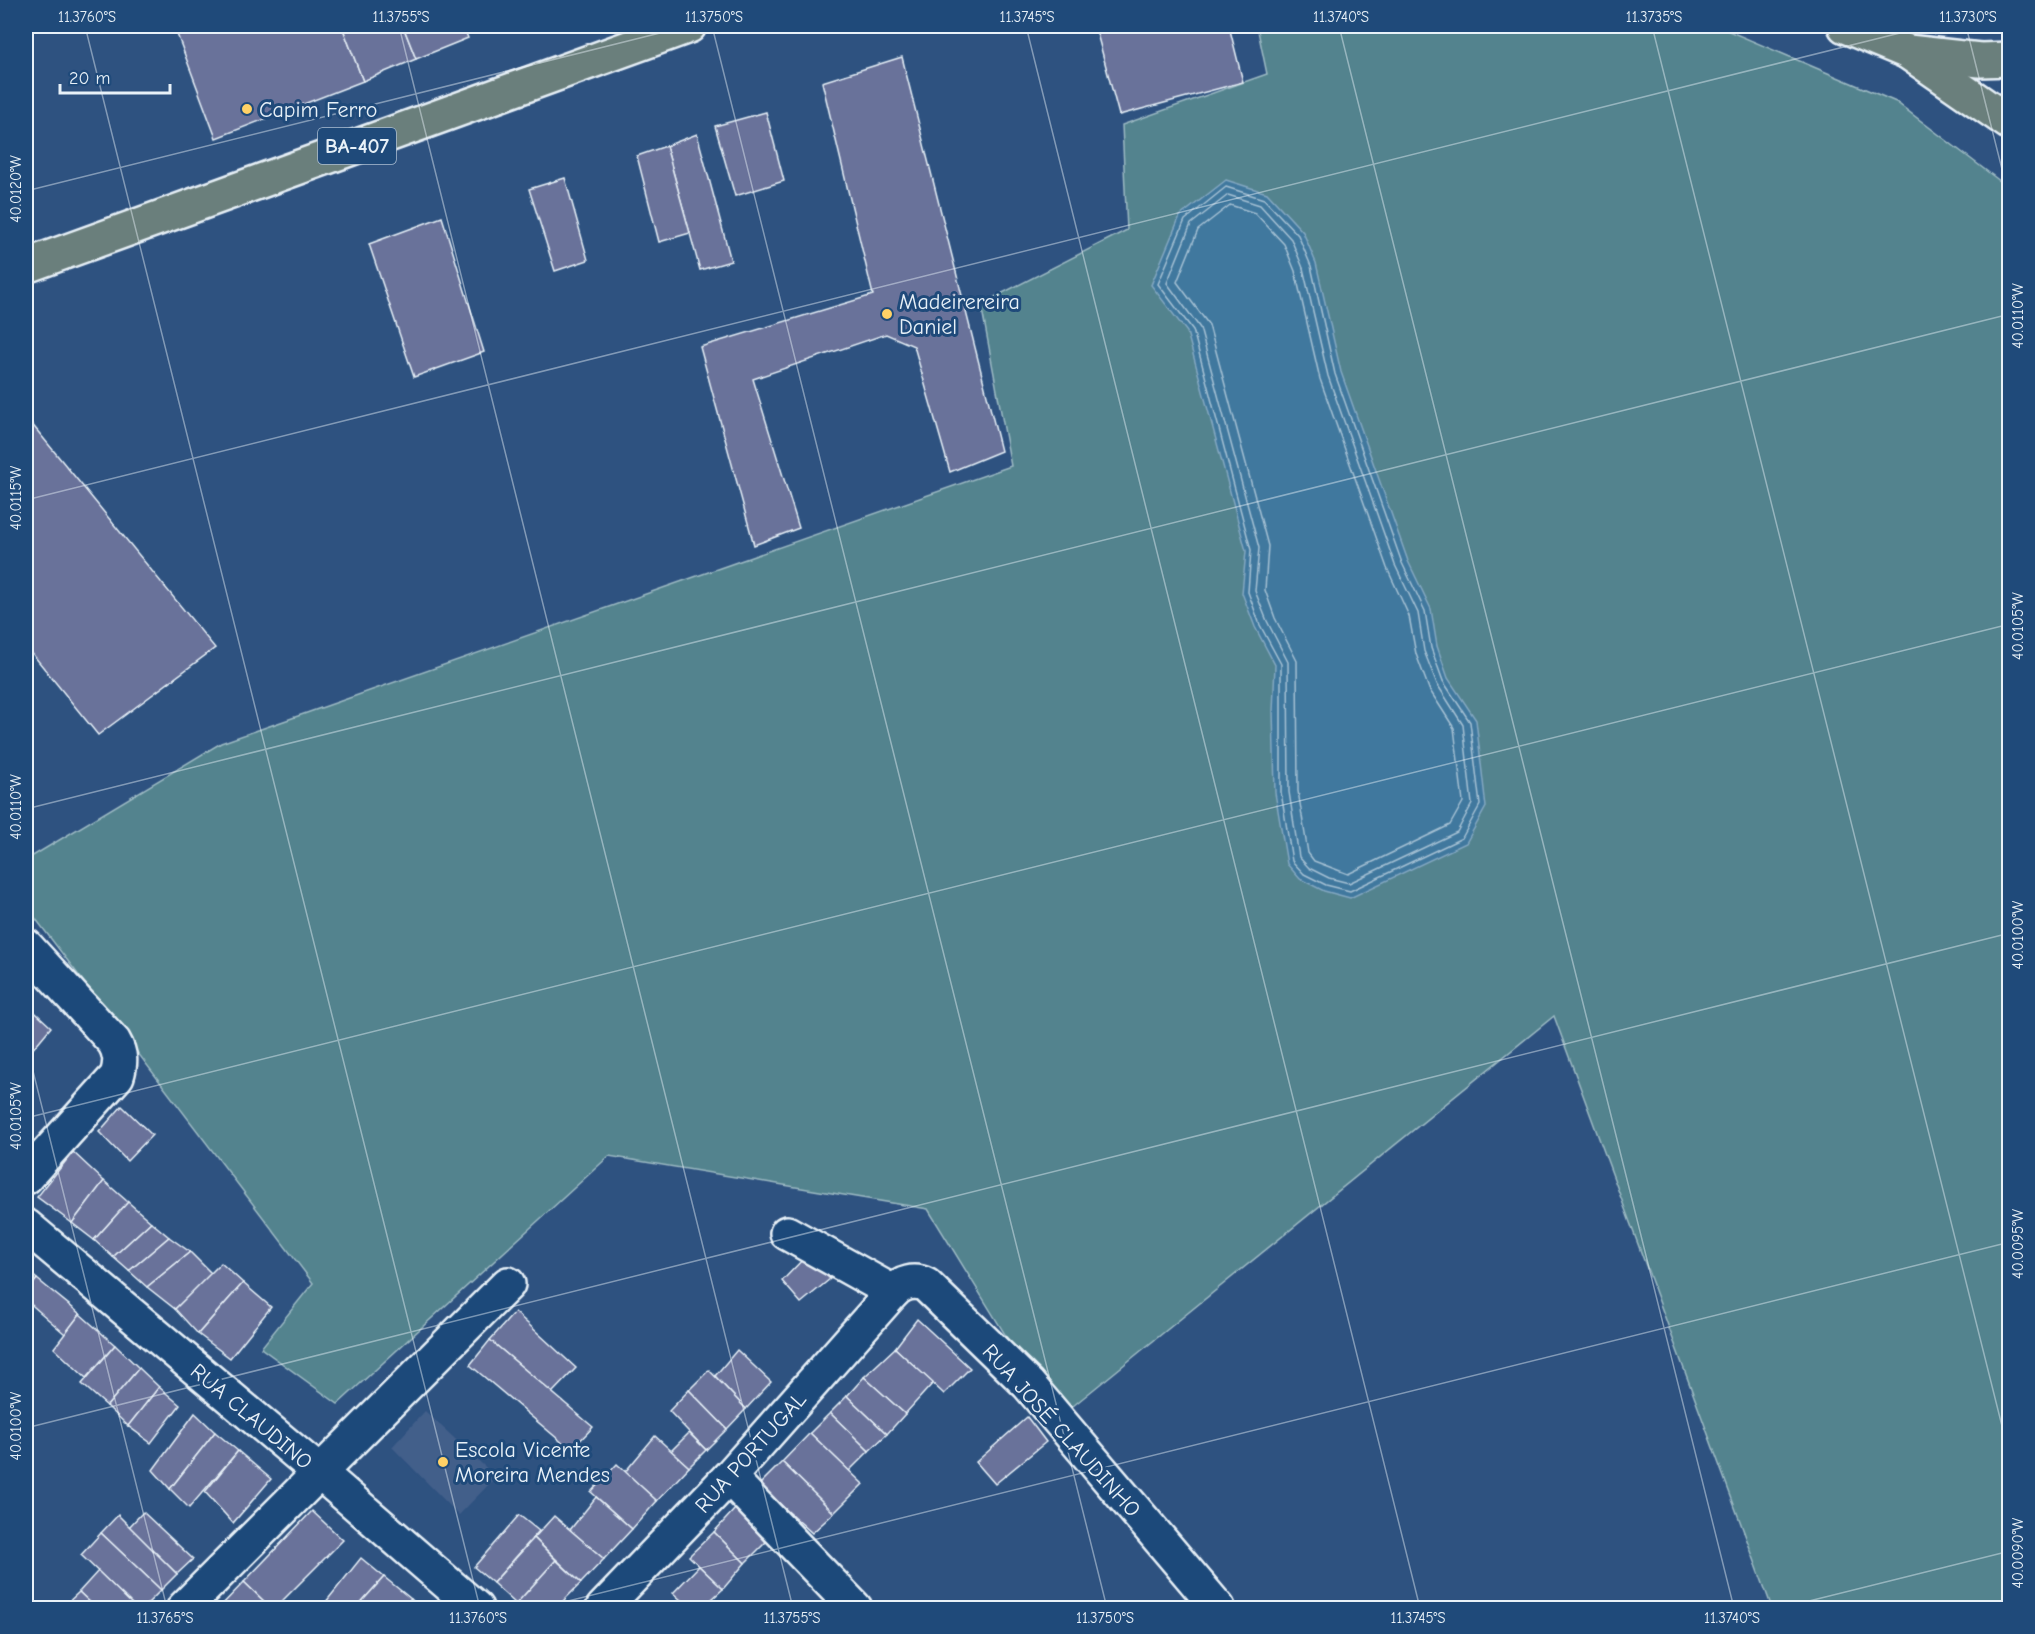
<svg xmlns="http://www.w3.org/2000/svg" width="2035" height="1634" font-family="'Comic Neue',sans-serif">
  <rect width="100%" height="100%" fill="#2e5280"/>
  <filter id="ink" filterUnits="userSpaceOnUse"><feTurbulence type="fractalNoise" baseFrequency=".0167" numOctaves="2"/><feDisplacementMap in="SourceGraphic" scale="12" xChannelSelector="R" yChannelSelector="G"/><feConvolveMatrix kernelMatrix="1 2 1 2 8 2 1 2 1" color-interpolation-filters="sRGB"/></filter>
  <g filter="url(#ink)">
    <path fill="#435f8a" d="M425,1411l71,66 -37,38 -67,-68z"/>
    <path fill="#52838e" stroke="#9dbac3" stroke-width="1.5" d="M1257,26h460l179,76 113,86v1420h-237l-218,-592 -497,403 -129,-210 -319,-53 -271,248 -77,-56 52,-65 -287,-377v-46l195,-117 790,-277 -30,-162 146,-74 -5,-105 145,-51z"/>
    <path fill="#41789e" stroke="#84a8c2" stroke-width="1.5" d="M1226,180l41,13 36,39 13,31 25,109 67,189 23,48 6,37 11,32 28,42 10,87 -20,36 -116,55 -26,-7 -24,-12 -13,-15 -12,-71 -2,-82 2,-46 -20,-38 -13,-34 4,-42 -59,-219 -36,-47 29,-69z"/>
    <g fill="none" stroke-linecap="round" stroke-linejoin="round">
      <g stroke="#a5c1d4" stroke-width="1.5">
        <path d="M1226,187l38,12 34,36 13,31 24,108 67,189 23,48 6,37 12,33 27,41 10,83 -18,33 -112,53 -24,-6 -22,-11 -12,-13 -11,-69v-128l-21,-39 -12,-33 3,-42 -58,-220 -35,-46 27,-64z"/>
        <path d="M1228,195l32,10 31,34 12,29 25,108 67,189 23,48 6,38 13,33 26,41 9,79 -15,28 -108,51 -20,-5 -20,-10 -10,-11 -10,-65 -1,-130 -21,-41 -12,-30 4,-43 -59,-220 -33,-45 24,-59z"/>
        <path d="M1230,205l25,8 29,31 11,27 25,108 67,189 22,48 7,38 13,35 25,39 9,74 -13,23 -102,49 -34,-13 -6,-8 -10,-62 -1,-130 -22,-43 -10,-28 3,-44 -59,-221 -32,-43 21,-52z"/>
      </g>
    </g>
    <g fill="#69729a" stroke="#e8f1f8" stroke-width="1.5">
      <path d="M174,26h168l21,55 -147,57z"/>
      <path d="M342,26h61l13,33 -53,22z"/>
      <path d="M403,26h60l5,12 -52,21z"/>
      <path d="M1095,26h134l14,56 -124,33z"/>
      <path d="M902,57l99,394 -51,21 -36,-126 -28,-12 -133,45 46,149 -45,17 -54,-198 173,-52 -51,-213z"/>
      <path d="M766,112l18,69 -49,15 -20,-70z"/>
      <path d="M697,134l34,127 -31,9 -34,-124z"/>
      <path d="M666,146l24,87 -31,9 -22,-86z"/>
      <path d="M565,178l23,82 -33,11 -26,-82z"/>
      <path d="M442,217l42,135 -70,25 -45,-133z"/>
      <path d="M26,417l189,231 -117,87 -72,-89z"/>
      <path d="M26,1004l25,23 -25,30z"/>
      <path d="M122,1106l30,29 -25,26 -28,-29z"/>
      <path d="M73,1152l31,29 -32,42 -35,-26z"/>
      <path d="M104,1181l24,21 -34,38 -22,-17z"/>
      <path d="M128,1202l23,20 -38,35 -19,-17z"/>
      <path d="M151,1222l18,15 -40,34 -16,-14z"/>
      <path d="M169,1237l21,15 -43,35 -18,-16z"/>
      <path d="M190,1252l22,22 -37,35 -28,-22z"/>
      <path d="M807,1255l23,24 -29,24 -19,-22z"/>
      <path d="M221,1263l22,20 -45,51 -23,-25z"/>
      <path d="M26,1269l11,10 -11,14z"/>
      <path d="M37,1279l43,35 -15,20 -39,-34v-7z"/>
      <path d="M243,1283l28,24 -41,51 -32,-24z"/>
      <path d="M515,1312l61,56 -24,25 -62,-53z"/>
      <path d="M80,1314l35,31 -29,33 -32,-30z"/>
      <path d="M917,1319l53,49 -26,26 -49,-46z"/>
      <path d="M490,1340l103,87 -22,23 -101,-85z"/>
      <path d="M115,1345l24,23 -32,38 -25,-22z"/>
      <path d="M895,1348l38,35 -28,31 -41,-37z"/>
      <path d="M737,1350l34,32 -25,27 -31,-33z"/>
      <path d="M139,1368l20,19 -31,39 -21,-20z"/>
      <path d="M709,1370l37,39 -19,20 -38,-39z"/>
      <path d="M864,1377l41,37 -18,20 -40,-38z"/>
      <path d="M159,1387l21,18 -29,38 -23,-17z"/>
      <path d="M689,1390l38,39 -21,21 -37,-39z"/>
      <path d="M847,1396l40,38 -18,17 -39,-38z"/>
      <path d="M195,1413l20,19 -45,57 -17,-19z"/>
      <path d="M830,1413l39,38 -20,20 -39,-38z"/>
      <path d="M1027,1417l19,25 -51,42 -19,-22z"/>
      <path d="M215,1432l23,19 -49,57 -19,-19z"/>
      <path d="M689,1433l17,17 -17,17 -18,-16z"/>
      <path d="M810,1433l53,51 -29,29 -52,-51z"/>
      <path d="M655,1436l34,31 -32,34 -32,-29z"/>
      <path d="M238,1451l33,28 -38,44 -28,-31z"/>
      <path d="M782,1462l52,51 -22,20 -53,-48z"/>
      <path d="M617,1464l40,37 -25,28 -41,-37z"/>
      <path d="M596,1497l36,32 -28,30 -34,-29z"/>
      <path d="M735,1509l31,33 -21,21 -31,-31z"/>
      <path d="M312,1511l31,29 -68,68h-4l-27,-26z"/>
      <path d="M143,1512l50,47 -16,15 -48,-47z"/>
      <path d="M118,1515l59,59 -16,16 -60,-57z"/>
      <path d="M519,1515l20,16 -46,52 -19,-16z"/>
      <path d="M554,1516l50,43 -23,24 -47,-45z"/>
      <path d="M714,1532l31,31 -22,26 -34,-33z"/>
      <path d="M101,1533l60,57 -18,18h-7l-55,-53z"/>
      <path d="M534,1538l22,22 -40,44 -23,-21z"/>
      <path d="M361,1558l23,19 -28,31h-35z"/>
      <path d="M556,1560l25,23 -25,25h-34l-6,-4z"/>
      <path d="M699,1566l24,23 -21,19h-12l-17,-15z"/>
      <path d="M98,1571l38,37h-40l-17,-16z"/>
      <path d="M384,1577l27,22 -9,9h-46z"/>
      <path d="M244,1582l27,26h-52z"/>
      <path d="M79,1592l17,16h-34z"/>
      <path d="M411,1599l10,9h-19z"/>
    </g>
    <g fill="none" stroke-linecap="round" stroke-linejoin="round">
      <g stroke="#e8f1f8" stroke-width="38">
        <g id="street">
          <path d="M26,946l88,96c7,12 7,21 3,34l-91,101"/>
          <path d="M26,1226l293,246 157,136"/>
          <path d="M787,1233l106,59"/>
          <path d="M729,1477l126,131"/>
          <path d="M184,1608l324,-324"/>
          <path d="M603,1608l126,-131 164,-185c9,-9 21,-13 33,-7l102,99 190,224"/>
        </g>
      </g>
      <g stroke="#e8f1f8" stroke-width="38">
        <path id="primary" d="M26,266l663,-240"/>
      </g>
      <g stroke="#e8f1f8" stroke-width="38">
        <g id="highway">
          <path d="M1845,26l63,26 72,8 30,-1"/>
          <path d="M1909,53l101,70"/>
        </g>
      </g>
      <use href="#street" stroke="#1f4a7a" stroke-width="33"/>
      <use href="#primary" stroke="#6b7f7c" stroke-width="33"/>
      <use href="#highway" stroke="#6b7f7c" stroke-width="33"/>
    </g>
  </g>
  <path fill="none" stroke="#e8f1f8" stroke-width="1.5" stroke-opacity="0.45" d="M85,26l395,1582M399,26l394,1582M712,26l395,1582M1026,26l394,1582M1339,26l395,1582M1652,26l358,1432M1966,26l44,175M26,191l662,-165M26,500l1902,-474M26,809l1984,-495M26,1043l141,565M26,1118l1984,-494M26,1428l1984,-495M540,1608l1470,-366M1781,1608l229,-57"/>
  <g fill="#ffd166" stroke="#1f4a7a" stroke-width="2">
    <circle cx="247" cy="109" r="6"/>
    <circle cx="887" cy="314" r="6"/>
    <circle cx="443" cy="1462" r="6"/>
  </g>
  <g text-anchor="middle" stroke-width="6" stroke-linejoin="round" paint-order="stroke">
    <rect fill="#1f4a7a" stroke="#acbfd2" stroke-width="1.5" x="318" y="128" width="78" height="36" rx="4.5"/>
    <g font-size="21" font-weight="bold" fill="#e8f1f8">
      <text x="357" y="153">BA-407</text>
    </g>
    <g font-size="22" fill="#e8f1f8" stroke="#1f4a7a" text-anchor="start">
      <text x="259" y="117">Capim Ferro</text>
      <text x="899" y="309">Madeirereira<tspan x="899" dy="25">Daniel</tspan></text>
      <text x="455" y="1457">Escola Vicente<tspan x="455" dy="25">Moreira Mendes</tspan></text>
    </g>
    <g font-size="22" fill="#e8f1f8" stroke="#1f4a7a">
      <text transform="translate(252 1416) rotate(40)" y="8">RUA CLAUDINO</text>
      <text transform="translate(1062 1430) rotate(48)" y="8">RUA JOSÉ CLAUDINHO</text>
      <text transform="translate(750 1452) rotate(-48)" y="8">RUA PORTUGAL</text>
    </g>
  </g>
  <rect width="2035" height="1634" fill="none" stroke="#1f4a7a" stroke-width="66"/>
  <path d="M60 84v9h110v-9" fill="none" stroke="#e8f1f8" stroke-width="3"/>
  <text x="69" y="84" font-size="18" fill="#e8f1f8" stroke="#1f4a7a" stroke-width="4.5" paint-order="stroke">20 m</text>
  <rect x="33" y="33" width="1969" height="1568" fill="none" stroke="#e8f1f8" stroke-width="2"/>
  <g font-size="15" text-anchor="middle" fill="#e8f1f8">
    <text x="87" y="22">11.3760°S</text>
    <text x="401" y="22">11.3755°S</text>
    <text x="714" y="22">11.3750°S</text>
    <text x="1027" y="22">11.3745°S</text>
    <text x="1341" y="22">11.3740°S</text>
    <text x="1654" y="22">11.3735°S</text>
    <text x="1968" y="22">11.3730°S</text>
    <text transform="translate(16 189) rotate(-90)" y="5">40.0120°W</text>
    <text transform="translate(2018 316) rotate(-90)" y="5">40.0110°W</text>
    <text transform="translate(16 498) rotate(-90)" y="5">40.0115°W</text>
    <text transform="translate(2018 626) rotate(-90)" y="5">40.0105°W</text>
    <text transform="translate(16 807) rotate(-90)" y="5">40.0110°W</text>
    <text transform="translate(2018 935) rotate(-90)" y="5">40.0100°W</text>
    <text transform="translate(16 1116) rotate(-90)" y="5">40.0105°W</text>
    <text transform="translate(2018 1244) rotate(-90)" y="5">40.0095°W</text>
    <text transform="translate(16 1426) rotate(-90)" y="5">40.0100°W</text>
    <text transform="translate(2018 1553) rotate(-90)" y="5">40.0090°W</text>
    <text x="165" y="1623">11.3765°S</text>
    <text x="478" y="1623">11.3760°S</text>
    <text x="792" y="1623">11.3755°S</text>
    <text x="1105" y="1623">11.3750°S</text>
    <text x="1418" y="1623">11.3745°S</text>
    <text x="1732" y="1623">11.3740°S</text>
  </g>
</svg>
